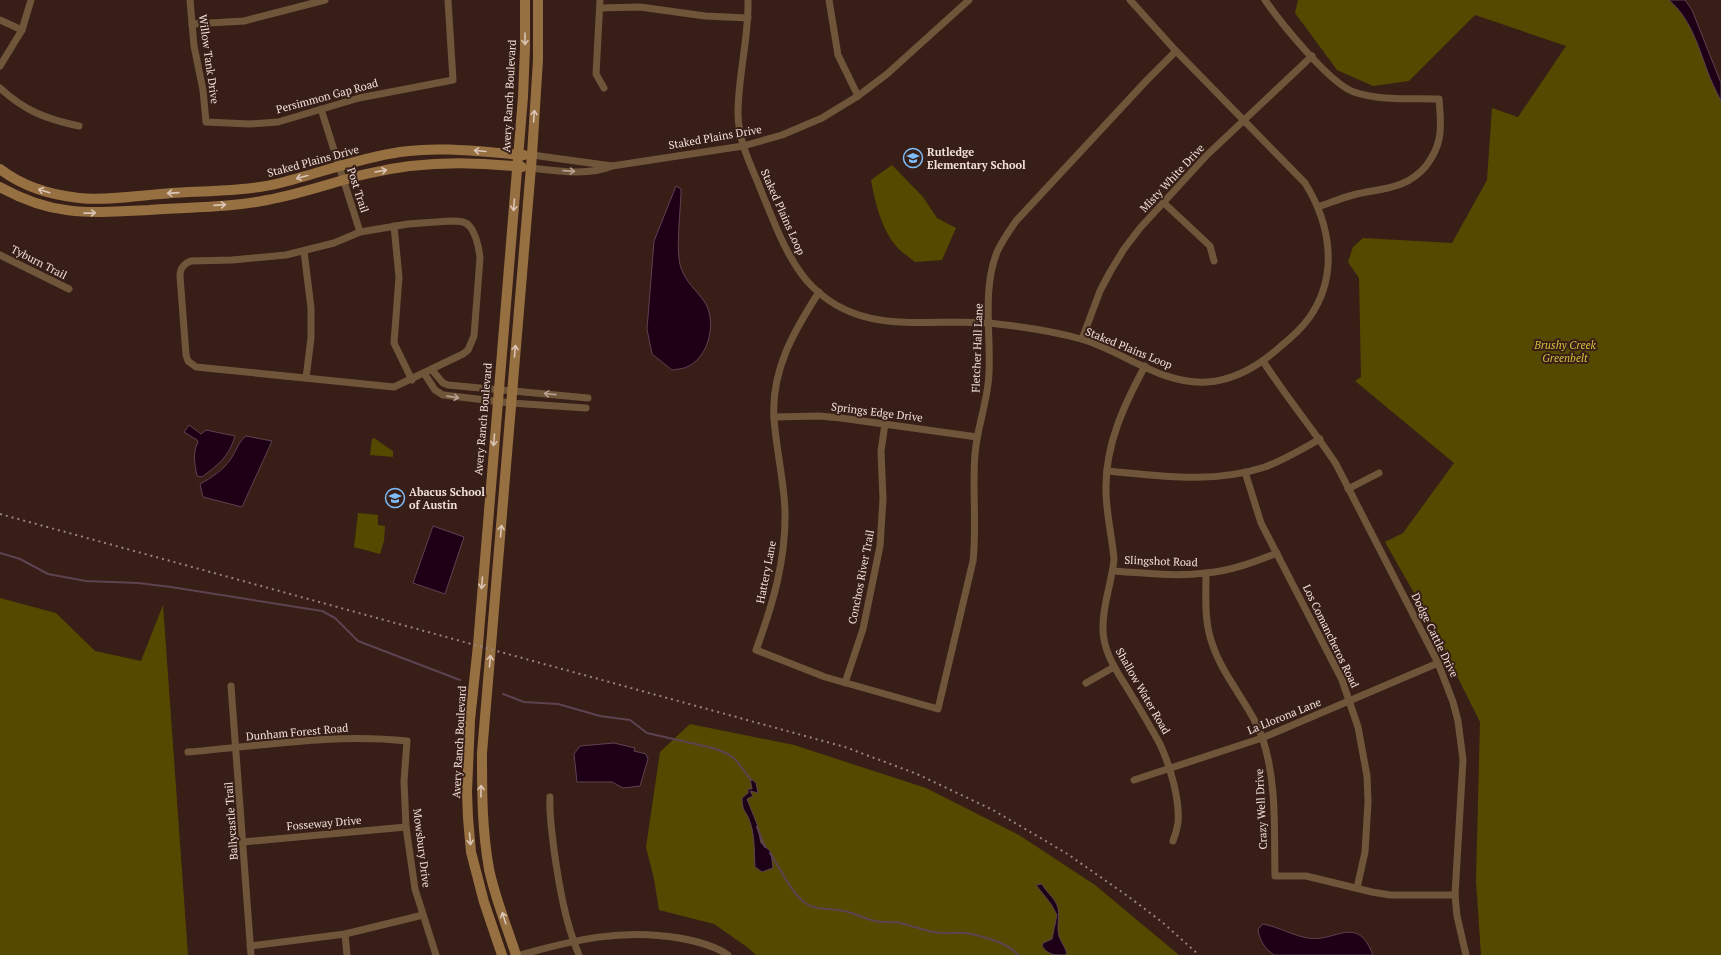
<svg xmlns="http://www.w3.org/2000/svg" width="1721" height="955" font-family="'PT Serif',serif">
  <rect width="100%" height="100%" fill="#371f17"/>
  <g fill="#554900">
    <path d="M1298,0h371c21,18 29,45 38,70 4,11 9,21 14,31v854h-240l-5,-74 4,-159 -54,-108 -41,-72 18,-9 51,-70 -99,-82 6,-4 -2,-99 -11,-16 5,-15 10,-9 89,5 35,-63 5,-72 26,9 48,-71 -91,-31 -66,66 -36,5 -36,-16 -42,-57z"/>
    <path d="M892,165l31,32 14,21 19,10 -14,32 -27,2c-6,-5 -14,-10 -19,-16 -15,-18 -21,-44 -25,-66z"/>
    <path d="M374,438l19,13v6l-23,-2 2,-16z"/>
    <path d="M358,513l20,2v10l7,1 -1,15 -4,13 -26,-7z"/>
    <path d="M0,598l56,15 39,38 46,10 22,-56 25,350h-188z"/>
    <path d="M690,724l104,21 132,43 93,47 76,50 84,70h-423l-9,-8 -33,-23 -55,-14 -5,-31 -8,-32 14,-95z"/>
  </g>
  <g fill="#1d0016" stroke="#5d4351">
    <path d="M1669,0h16l7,10 29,73v18c-5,-10 -10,-20 -14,-31 -9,-25 -17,-52 -38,-70z"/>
    <path d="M676,186l5,3c0,21 -6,61 0,79 5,14 15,22 23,33 13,19 6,54 -15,65 -5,3 -12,3 -17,4l-20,-16 -5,-25 7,-88z"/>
    <path d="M189,425l12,9 5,-4 29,6c-6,21 -16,28 -33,41l-5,-1c-2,-12 -5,-22 1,-34l-1,-2 -13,-8z"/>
    <path d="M246,436l26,5 -30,66 -39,-10 -3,-13c11,-6 23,-14 30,-24 6,-8 8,-18 16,-24z"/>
    <path d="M433,526l31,11 -19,57 -32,-11z"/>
    <path d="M614,743l21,5 -1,3 12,3 2,5 -8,27 -17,2 -11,-6h-35l-3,-28 6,-8z"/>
    <path d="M750,778l6,5 2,10 -8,-2 3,5 -6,3 10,25 4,19 10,9 2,16 -11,4 -7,-5c-1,-15 0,-31 -5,-45 -3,-11 -8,-9 -8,-24l6,-5v-4h4z"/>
    <path d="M1042,884c4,8 11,12 15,21 4,10 -1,20 2,31 2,6 6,11 8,17l-2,2c-11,0 -17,0 -23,-9l1,-3 9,-4 5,-24 -6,-11 -15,-19z"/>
    <path d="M1263,924c16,3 31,12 45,14 27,5 49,-25 65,17h-99c-9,-6 -15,-15 -16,-26z"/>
  </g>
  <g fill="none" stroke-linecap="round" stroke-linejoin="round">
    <g stroke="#5d4351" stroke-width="2">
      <path d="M0,553l20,6 28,15 38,7 52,2 33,4 151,24 13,7 23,23 102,39"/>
      <path d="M503,694l21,8 34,2 42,12 30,4 17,13 66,15 13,5 9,6 16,21"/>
      <path d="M757,827l8,20"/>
      <path d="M770,853c10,15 22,41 35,50 11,8 26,5 39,8 11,2 20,8 31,10 8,2 17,0 25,2 14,3 27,9 41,10 8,1 16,-1 24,0 17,3 42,9 53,22"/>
    </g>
    <g stroke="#6f563a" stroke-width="7">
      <path d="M190,0l4,46 9,44 3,32 44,2 28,-2 81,-24 94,-18 -5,-80"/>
      <path d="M600,0l-4,74 8,14"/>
      <path d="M748,0c1,38 -10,75 -10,113 0,29 14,54 24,80 13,31 24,63 45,88 51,57 116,37 182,42 29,3 64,8 92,16 42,12 80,46 126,43 29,-2 53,-17 74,-36 10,-8 20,-17 28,-28 30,-42 22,-93 -4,-135l-129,-132 -46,-51"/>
      <path d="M829,0l9,55 20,41"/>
      <path d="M1265,0c15,22 65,84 89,92 25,9 59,6 85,7 1,13 3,27 0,40 -2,10 -7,19 -13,27 -20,24 -45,22 -73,29 -12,3 -23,8 -35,12"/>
      <path d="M600,8l40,-1 65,9 43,2"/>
      <path d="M0,20l22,10"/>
      <path d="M192,24l52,-3 81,-21"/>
      <path d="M0,66l22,-36 9,-30"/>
      <path d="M0,88c25,23 46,31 79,38"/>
      <path d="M321,109l39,123"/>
      <path d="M532,155l80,11 131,-20 39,-11 40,-17 36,-22 29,-22 82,-74"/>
      <path d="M530,168c26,3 58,8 82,-2"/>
      <path d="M1164,203l46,43 4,15"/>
      <path d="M450,221c4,0 9,0 13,1 12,3 16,26 17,36l-6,78 -6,14 -5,4 -69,33 -198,-20 -8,-6 -2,-6 -6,-79c0,-8 3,-12 11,-15l41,-1 54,-5 48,-12 26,-11 48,-8z"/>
      <path d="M394,226l5,51 -5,66 18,37"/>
      <path d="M304,251l7,57v30l-5,40"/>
      <path d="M0,255l69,34"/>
      <path d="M819,292c-25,39 -48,78 -45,126 2,31 10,62 11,93 1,49 -12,93 -29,139l69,27 113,32 35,-148c4,-36 -1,-71 2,-107 2,-27 13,-53 14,-81 2,-39 -7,-83 8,-121 5,-11 12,-21 19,-31l131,-141 29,-29"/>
      <path d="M1082,339l18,-48 10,-19 14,-23 16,-21 67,-73 105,-99"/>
      <path d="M1263,361c23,36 50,68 73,103l102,199 15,39 5,19 5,39 -8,135 2,21 9,39"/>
      <path d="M1145,366c-21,39 -40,79 -39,124 0,23 6,46 8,69 -2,23 -11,44 -11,67 -1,27 16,48 29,70 10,16 19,32 28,48 10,22 20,55 18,79 -1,6 -3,13 -5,18"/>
      <path d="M432,370l11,13 5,2 140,13"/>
      <path d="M424,373l11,17 8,5 68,8 75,5"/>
      <path d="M774,417l45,-1 22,2 136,19"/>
      <path d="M1107,471c54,5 106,13 158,-4 19,-7 37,-18 55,-28"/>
      <path d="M1245,472l16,51 81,157 16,47 9,49 1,26 -3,50 -8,36"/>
      <path d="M1348,489l31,-16"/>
      <path d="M1113,571c31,2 62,6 93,2 25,-2 48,-11 71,-20"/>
      <path d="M1206,573c0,23 -2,48 6,70 11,35 39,62 51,97 14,43 11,91 12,136h31l66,16 18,3h65"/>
      <path d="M845,683l18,-54 17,-83 3,-47 -2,-48 4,-27"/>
      <path d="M1086,683l28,-16"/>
      <path d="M231,686l20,269"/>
      <path d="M188,752c73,-6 146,-19 219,-11l-3,40 2,46 9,62 21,66"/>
      <path d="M1134,780l128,-42 176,-75"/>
      <path d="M550,797c-1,18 2,35 4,53 5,35 11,72 25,105"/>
      <path d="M243,842l163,-15"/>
      <path d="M345,934l2,21"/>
      <path d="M250,946l95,-12 78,-19"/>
      <path d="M520,955c54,-15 102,-27 159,-17 17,3 35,7 49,17"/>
    </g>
    <g stroke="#977042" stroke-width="10">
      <path d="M0,169c22,17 51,26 79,29 29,3 63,-3 93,-5 33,-2 77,-2 108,-10 40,-10 79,-25 120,-31 42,-6 82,0 124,3"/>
      <path d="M0,187c54,30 90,26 149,23 39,-3 80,-2 118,-10 34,-6 66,-18 99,-26 51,-13 105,-13 156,-7"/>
      <path d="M502,955l-18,-53 -13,-50 -3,-34 -1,-26 3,-72 8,-75 45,-548 2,-49v-48"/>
      <path d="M516,955c-9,-28 -21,-57 -27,-86 -7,-40 -7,-75 -7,-116l50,-598 6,-95v-60"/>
    </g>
    <path stroke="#98847d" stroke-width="2" stroke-dasharray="2 4" stroke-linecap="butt" d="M0,514l845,233 72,27 76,36 73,43 63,44 33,25 37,33"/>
  </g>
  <defs><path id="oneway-shaft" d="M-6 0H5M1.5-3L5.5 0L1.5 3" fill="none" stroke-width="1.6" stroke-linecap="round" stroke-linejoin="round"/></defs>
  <g stroke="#dac4b5">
    <use href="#oneway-shaft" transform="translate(525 39) rotate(90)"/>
    <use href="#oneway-shaft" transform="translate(534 116) rotate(-86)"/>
    <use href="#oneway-shaft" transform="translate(480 151) rotate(-175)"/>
    <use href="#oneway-shaft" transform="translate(381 171) rotate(-10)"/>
    <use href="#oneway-shaft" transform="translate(302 177) rotate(165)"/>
    <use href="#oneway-shaft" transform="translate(44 191) rotate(-162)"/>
    <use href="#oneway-shaft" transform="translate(173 193) rotate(176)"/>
    <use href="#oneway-shaft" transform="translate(220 205) rotate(-4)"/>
    <use href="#oneway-shaft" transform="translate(514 205) rotate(95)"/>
    <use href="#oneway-shaft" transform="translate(90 213) rotate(-1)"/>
    <use href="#oneway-shaft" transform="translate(515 351) rotate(-85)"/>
    <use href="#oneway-shaft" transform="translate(494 440) rotate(95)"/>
    <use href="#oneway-shaft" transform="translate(501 531) rotate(-85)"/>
    <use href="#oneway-shaft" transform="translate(482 583) rotate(94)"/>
    <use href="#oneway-shaft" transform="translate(490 661) rotate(-85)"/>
    <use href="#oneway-shaft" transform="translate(481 791) rotate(-89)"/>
    <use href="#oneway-shaft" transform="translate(470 839) rotate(85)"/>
    <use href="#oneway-shaft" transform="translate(504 918) rotate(-108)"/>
  </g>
  <g stroke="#b6a293">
    <use href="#oneway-shaft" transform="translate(569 171) rotate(4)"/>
    <use href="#oneway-shaft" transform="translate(550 394) rotate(-174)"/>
    <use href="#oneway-shaft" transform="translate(453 397) rotate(8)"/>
  </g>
  <defs>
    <g id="school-ring" transform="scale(1)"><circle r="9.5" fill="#371f17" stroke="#7ebdf9" stroke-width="1.5"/><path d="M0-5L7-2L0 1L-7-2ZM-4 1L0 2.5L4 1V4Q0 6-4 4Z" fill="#7ebdf9"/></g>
  </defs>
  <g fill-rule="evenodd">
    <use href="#school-ring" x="913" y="158"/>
    <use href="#school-ring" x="395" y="498"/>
  </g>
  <g text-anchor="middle" stroke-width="4" stroke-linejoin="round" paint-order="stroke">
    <g font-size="11" fill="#f1e0db" stroke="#371f17">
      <text transform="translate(209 59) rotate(82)" y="4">Willow Tank Drive</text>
      <text transform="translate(327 96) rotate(-15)" y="4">Persimmon Gap Road</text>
      <text transform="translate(509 96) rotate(-87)" y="4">Avery Ranch Boulevard</text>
      <text transform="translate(715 137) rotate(-10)" y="4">Staked Plains Drive</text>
      <text transform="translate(313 161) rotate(-15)" y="4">Staked Plains Drive</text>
      <text transform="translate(1172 178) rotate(-47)" y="4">Misty White Drive</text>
      <text transform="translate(358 190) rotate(72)" y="4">Post Trail</text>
      <text transform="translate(783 212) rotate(66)" y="4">Staked Plains Loop</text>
      <text transform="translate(39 262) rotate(27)" y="4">Tyburn Trail</text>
      <text transform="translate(977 348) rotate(-88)" y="4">Fletcher Hall Lane</text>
      <text transform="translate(1129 348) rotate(22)" y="4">Staked Plains Loop</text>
      <text transform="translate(877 412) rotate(7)" y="4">Springs Edge Drive</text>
      <text transform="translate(483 419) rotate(-85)" y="4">Avery Ranch Boulevard</text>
      <text transform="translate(1161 561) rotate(2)" y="4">Slingshot Road</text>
      <text transform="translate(766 572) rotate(-79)" y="4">Hattery Lane</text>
      <text transform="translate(861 577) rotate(-79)" y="4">Conchos River Trail</text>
      <text transform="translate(1435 635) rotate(64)" y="4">Dodge Cattle Drive</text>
      <text transform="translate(1331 636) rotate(64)" y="4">Los Comancheros Road</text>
      <text transform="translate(1143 691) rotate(60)" y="4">Shallow Water Road</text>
      <text transform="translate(1284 716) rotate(-22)" y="4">La Llorona Lane</text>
      <text transform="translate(297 732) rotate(-5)" y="4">Dunham Forest Road</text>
      <text transform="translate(459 742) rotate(-87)" y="4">Avery Ranch Boulevard</text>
      <text transform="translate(1261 809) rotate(-93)" y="4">Crazy Well Drive</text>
      <text transform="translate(231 821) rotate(-94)" y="4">Ballycastle Trail</text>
      <text transform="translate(324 823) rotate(-5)" y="4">Fosseway Drive</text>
      <text transform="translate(422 848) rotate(83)" y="4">Mowsbury Drive</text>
    </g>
    <g font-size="11" font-weight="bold" fill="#f1e0db" stroke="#371f17" text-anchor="start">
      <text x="927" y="156">Rutledge<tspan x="927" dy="13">Elementary School</tspan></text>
      <text x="409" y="496">Abacus School<tspan x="409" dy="13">of Austin</tspan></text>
    </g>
    <g font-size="11" font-style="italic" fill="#d7c03c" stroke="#371f17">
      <text x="1565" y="349">Brushy Creek<tspan x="1565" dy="13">Greenbelt</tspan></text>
    </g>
  </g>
</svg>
